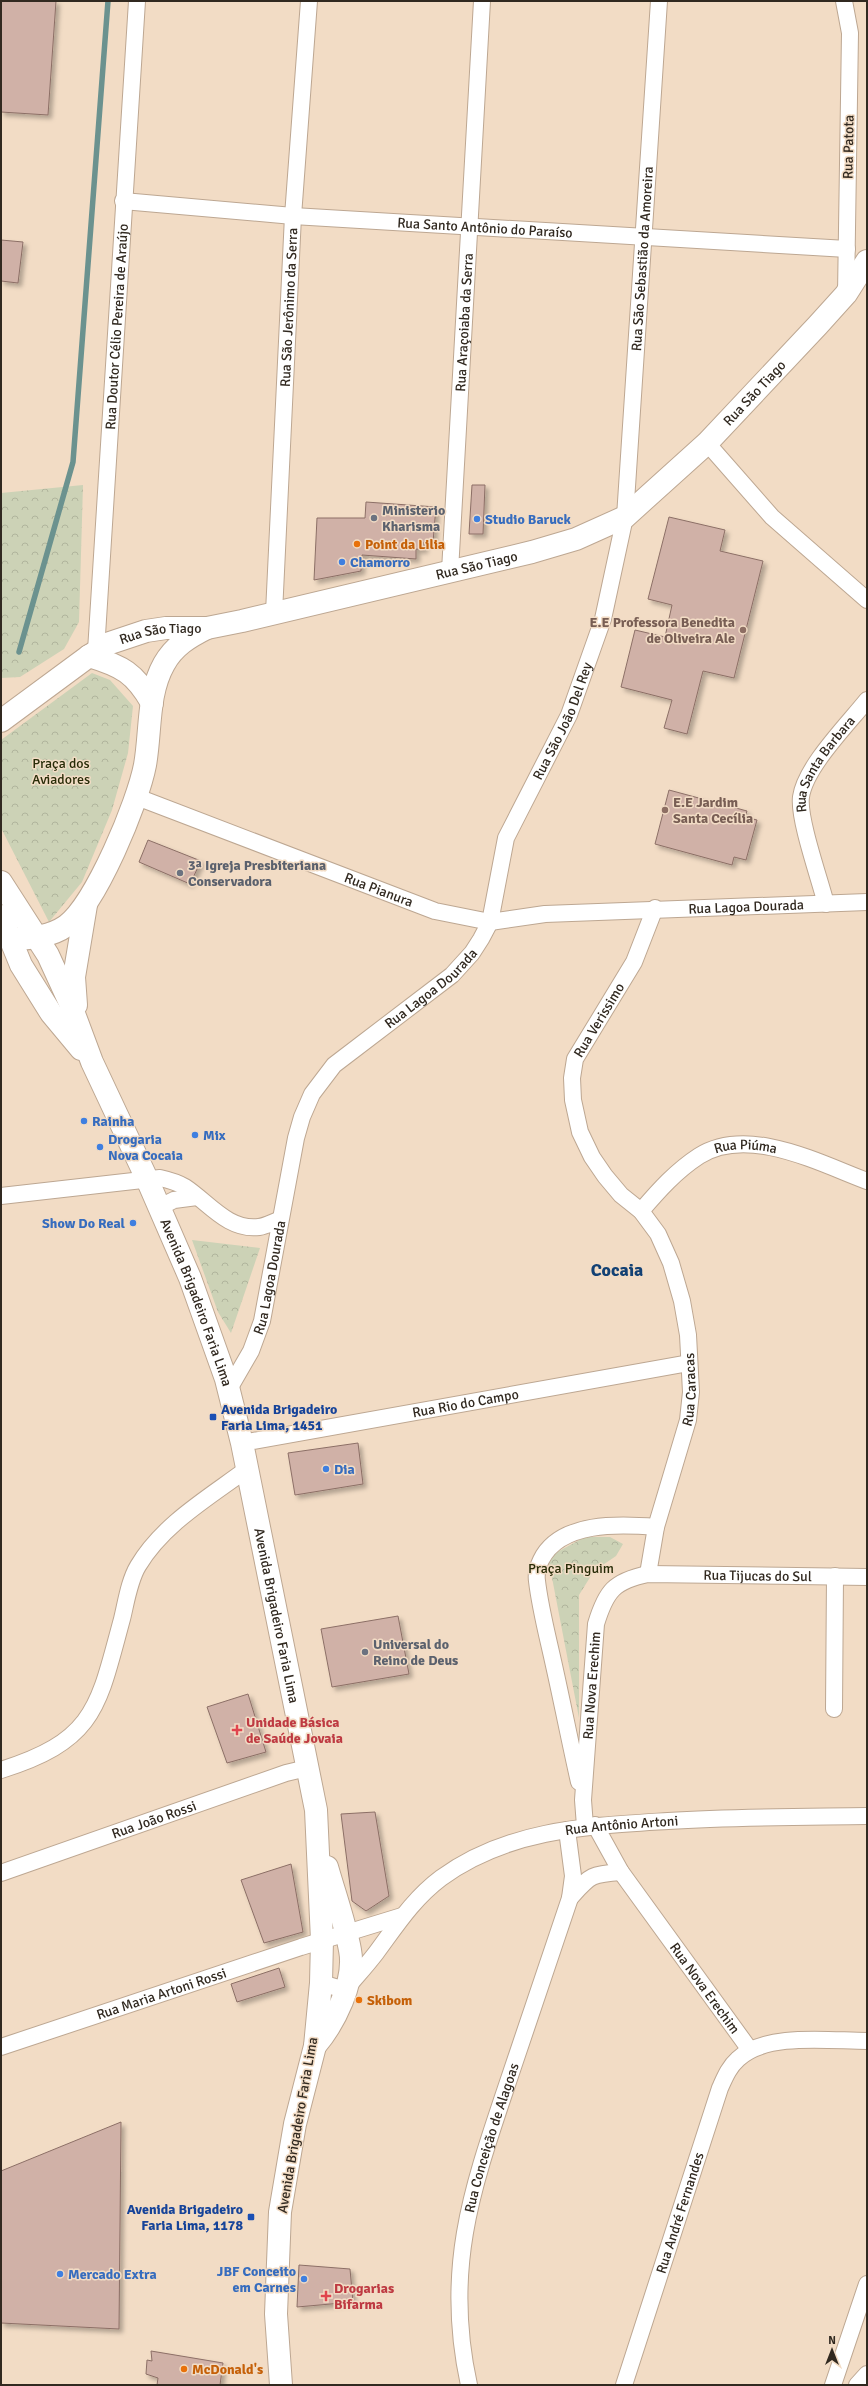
<svg xmlns="http://www.w3.org/2000/svg" width="868" height="2386" viewBox="0 0 868 2386" font-family="Signika,sans-serif">
<style>
.park{fill:url(#park-crowns)}
.lines{fill:none;stroke-linecap:round;stroke-linejoin:round}
.stream{stroke:#6b928f;stroke-width:5.5}
.building{fill:#d0b1a7;stroke:#8c6f66;filter:url(#shadow)}
.street-casing{stroke:#bda792;stroke-width:18}
.secondary-casing{stroke:#bda792;stroke-width:24}
.street{stroke:#fff;stroke-width:16}
.secondary{stroke:#fff;stroke-width:22}
.worship-dot{fill:#6b7280;stroke:#f2dcc5;stroke-width:1.5}
.shop-dot{fill:#3f7fe0;stroke:#f2dcc5;stroke-width:1.5}
.food-dot{fill:#e8710a;stroke:#f2dcc5;stroke-width:1.5}
.education-dot{fill:#8d6e63;stroke:#f2dcc5;stroke-width:1.5}
.transit-dot{fill:#1a4fb4;stroke:#f2dcc5;stroke-width:1.5}
.health-dot{fill:#e0444e;stroke:#f2dcc5;stroke-width:1.5}
.labels{text-anchor:middle;stroke-width:3;stroke-linejoin:round;paint-order:stroke}
.street-label{font-size:14px;fill:#312920;stroke:#f2dcc5}
.worship-label{font-size:14px;font-weight:bold;fill:#5b616d;stroke:#f2dcc5;text-anchor:start}
.shop-label{font-size:14px;font-weight:bold;fill:#366cbe;stroke:#f2dcc5;text-anchor:start}
.food-label{font-size:14px;font-weight:bold;fill:#c56008;stroke:#f2dcc5;text-anchor:start}
.education-label{font-size:14px;font-weight:bold;fill:#785e54;stroke:#f2dcc5;text-anchor:end}
.park-label{font-size:14px;fill:#282c08;stroke:#f2dcc5}
.transit-label{font-size:14px;font-weight:bold;fill:#164399;stroke:#f2dcc5;text-anchor:start}
.health-label{font-size:14px;font-weight:bold;fill:#be3a42;stroke:#f2dcc5;text-anchor:start}
.district-label{font-size:18px;font-weight:bold;fill:#134174;stroke:#f2dcc5}
</style>
<defs>
<pattern id="park-crowns" width="20" height="18" patternUnits="userSpaceOnUse"><rect width="20" height="18" fill="#ccd2b6"/><path d="M2 6a3 3 0 1 1 6 0M12 15a3 3 0 1 1 6 0" fill="none" stroke="#b0b49c"/></pattern>
<filter id="shadow"><feDropShadow dx="3.5" dy="3.5" stdDeviation="2" flood-color="#0004"/></filter>
</defs>
<rect width="100%" height="100%" fill="#f2dcc5"/>
<g class="park">
<polygon points="83,485 79,622 64,649 20,677 1,678 1,493"/>
<polygon points="92,673 110,680 133,706 128,753 112,810 82,882 49,922 1,828 1,740"/>
<polygon points="192,1240 260,1248 231,1333 218,1312"/>
<polygon points="585,1537 610,1537 623,1544 616,1556 594,1571 579,1595 579,1718 548,1557"/>
</g>
<g class="lines">
<polyline class="stream" points="19,652 73,462 108,1"/>
</g>
<g class="building">
<polygon points="1,1 56,1 48,115 1,112"/>
<polygon points="1,240 23,242 18,283 1,281"/>
<polygon points="472,485 485,485 483,534 469,534"/>
<polygon points="366,502 436,507 433,542 424,542 424,550 416,549 416,559 362,555 361,571 314,580 317,518 365,518"/>
<polygon points="669,517 725,530 720,551 763,561 734,678 703,671 687,734 664,728 672,700 621,687 635,630 665,637 672,605 648,599"/>
<polygon points="669,790 747,811 745,817 757,820 746,860 734,857 732,865 655,844"/>
<polygon points="148,840 201,861 190,884 139,862"/>
<polygon points="358,1443 363,1484 295,1495 288,1453"/>
<polygon points="398,1616 409,1674 332,1687 321,1629"/>
<polygon points="248,1694 266,1752 227,1763 207,1707"/>
<polygon points="375,1812 389,1896 366,1911 352,1901 341,1814"/>
<polygon points="291,1864 303,1932 264,1943 241,1880"/>
<polygon points="279,1968 285,1987 237,2002 231,1984"/>
<polygon points="121,2122 119,2329 1,2323 1,2171"/>
<polygon points="299,2265 350,2269 353,2302 297,2307"/>
<polygon points="151,2351 223,2363 220,2385 157,2385 158,2378 146,2374 147,2360 152,2361"/>
</g>
<g class="lines">
<defs>
<g id="street">
<polyline points="844,1 850,33 846,294"/>
<path id="s1" d="M123,201l170,15 554,33"/>
<polyline points="707,443 772,517 867,600"/>
<path id="s2" d="M450,571l32,-570"/>
<path id="s3" d="M274,613l19,-397 16,-215"/>
<path id="s4" d="M96,651l41,-650"/>
<path id="s5" d="M137,797l298,114 55,11 55,-8 322,-12"/>
<path id="s6" d="M826,904c-6,-24 -28,-86 -25,-107 4,-30 47,-73 66,-97"/>
<path d="M1,1196l159,-18c9,2 17,4 25,9 23,15 43,44 74,40 7,-1 14,-5 20,-7"/>
<polyline points="160,1207 174,1200 197,1197"/>
<path id="s7" d="M641,1211c18,-21 35,-40 58,-55 49,-31 120,7 168,25"/>
<path id="s8" d="M229,1389l22,-38 11,-30 34,-183 6,-21 10,-23 22,-29 118,-90 20,-22 9,-14 9,-17 16,-84 63,-123 34,-96 22,-102 34,-516"/>
<path id="s9" d="M242,1443l447,-80"/>
<path id="s10" d="M648,1574l8,-47 32,-107 3,-28 -3,-57 -6,-34 -11,-38 -13,-29 -17,-23 -20,-16 -16,-19 -13,-19 -12,-25 -7,-32 -1,-22 3,-19 59,-97 21,-54"/>
<polyline points="834,1709 835,1576"/>
<path d="M1,1770c95,-30 97,-63 121,-151 4,-16 7,-38 16,-53 25,-42 70,-68 109,-97"/>
<path d="M579,1782c-9,-40 -17,-81 -26,-121 -6,-27 -13,-54 -16,-80 -1,-7 1,-15 4,-21 19,-39 79,-36 115,-33"/>
<path id="s11" d="M595,1825l26,47 129,178"/>
<path id="s12" d="M585,1826l-2,-26 13,-176c10,-33 18,-43 52,-50l219,3"/>
<path id="s13" d="M1,1873l285,-100 21,-5"/>
<path d="M570,1898c20,-22 20,-24 51,-26"/>
<path id="s14" d="M321,1983l24,7c10,-12 21,-24 31,-37 20,-27 37,-54 65,-75 67,-49 147,-52 227,-57 66,-4 133,-4 199,-5"/>
<path id="s15" d="M1,2047l300,-100 101,-31"/>
<path id="s16" d="M469,2385c-26,-118 4,-199 41,-309 20,-59 40,-118 60,-178l3,-22 -6,-46"/>
<path id="s17" d="M624,2385l96,-297c5,-11 9,-21 18,-29 28,-27 92,-18 129,-18"/>
<polyline points="833,2385 867,2284"/>
<polyline points="857,2385 867,2374"/>
</g>
<g id="secondary">
<path d="M89,656c33,10 46,17 63,47"/>
<path id="s18" d="M1,721l88,-65 21,-13 36,-12 20,-3h41l35,-7 290,-69 44,-13 49,-22 82,-74 111,-118 28,-31 21,-33"/>
<path id="s19" d="M1,882l47,73 22,48 22,59 55,117 43,99 36,101 16,64 74,367 6,130 -1,43 -6,63 -20,78 -15,88 -4,102 5,71"/>
<polyline points="1,916 21,965 51,1013 81,1049"/>
<path d="M11,939c18,0 39,-2 55,-13 30,-22 72,-124 79,-161 6,-33 2,-71 19,-101 10,-18 25,-27 43,-36"/>
<polyline points="76,1005 74,977 86,905"/>
<path d="M315,2046c19,-22 41,-65 35,-96 -5,-27 -15,-55 -23,-83"/>
</g>
</defs>
<use href="#street" class="street-casing"/>
<use href="#secondary" class="secondary-casing"/>
<use href="#street" class="street"/>
<use href="#secondary" class="secondary"/>
</g>
<g class="worship-dot">
<circle cx="374" cy="518" r="4"/>
<circle cx="180" cy="873" r="4"/>
<circle cx="365" cy="1652" r="4"/>
</g>
<g class="shop-dot">
<circle cx="477" cy="519" r="4"/>
<circle cx="342" cy="562" r="4"/>
<circle cx="84" cy="1121" r="4"/>
<circle cx="195" cy="1135" r="4"/>
<circle cx="100" cy="1147" r="4"/>
<circle cx="133" cy="1223" r="4"/>
<circle cx="326" cy="1469" r="4"/>
<circle cx="60" cy="2274" r="4"/>
<circle cx="304" cy="2279" r="4"/>
</g>
<g class="food-dot">
<circle cx="357" cy="544" r="4"/>
<circle cx="359" cy="2000" r="4"/>
<circle cx="184" cy="2369" r="4"/>
</g>
<g class="education-dot">
<circle cx="743" cy="630" r="4"/>
<circle cx="665" cy="810" r="4"/>
</g>
<g class="transit-dot">
<rect x="209" y="1413" width="8" height="8" rx="2"/>
<rect x="247" y="2213" width="8" height="8" rx="2"/>
</g>
<g class="health-dot">
<path d="M235 1724h4v4h4v4h-4v4h-4v-4h-4v-4h4z"/>
<path d="M324 2290h4v4h4v4h-4v4h-4v-4h-4v-4h4z"/>
</g>
<g class="labels">
<g class="street-label">
<text transform="translate(848 147) rotate(-89)" y="5">Rua Patota</text>
<text dy="5" stroke="none"><textPath href="#s1" startOffset="363">Rua Santo Antônio do Paraíso</textPath></text>
<text dy="5" stroke="none"><textPath href="#s8" startOffset="1248">Rua São Sebastião da Amoreira</textPath></text>
<text dy="5" stroke="none"><textPath href="#s3" startOffset="306">Rua São Jerônimo da Serra</textPath></text>
<text dy="5" stroke="none"><textPath href="#s2" startOffset="249">Rua Araçoiaba da Serra</textPath></text>
<text dy="5" stroke="none"><textPath href="#s4" startOffset="325">Rua Doutor Célio Pereira de Araújo</textPath></text>
<text dy="5" stroke="none"><textPath href="#s18" startOffset="846">Rua São Tiago</textPath></text>
<text dy="5" stroke="none"><textPath href="#s18" startOffset="510">Rua São Tiago</textPath></text>
<text dy="5" stroke="none"><textPath href="#s18" startOffset="186">Rua São Tiago</textPath></text>
<text dy="5" stroke="none"><textPath href="#s8" startOffset="775">Rua São João Del Rey</textPath></text>
<text dy="5" stroke="none"><textPath href="#s6" startOffset="150">Rua Santa Barbara</textPath></text>
<text dy="5" stroke="none"><textPath href="#s5" startOffset="259">Rua Pianura</textPath></text>
<text dy="5" stroke="none"><textPath href="#s5" startOffset="632">Rua Lagoa Dourada</textPath></text>
<text dy="5" stroke="none"><textPath href="#s8" startOffset="469">Rua Lagoa Dourada</textPath></text>
<text dy="5" stroke="none"><textPath href="#s10" startOffset="600">Rua Verissimo</textPath></text>
<text dy="5" stroke="none"><textPath href="#s7" startOffset="129">Rua Piúma</textPath></text>
<text dy="5" stroke="none"><textPath href="#s8" startOffset="120">Rua Lagoa Dourada</textPath></text>
<text dy="5" stroke="none"><textPath href="#s19" startOffset="465">Avenida Brigadeiro Faria Lima</textPath></text>
<text dy="5" stroke="none"><textPath href="#s10" startOffset="190">Rua Caracas</textPath></text>
<text dy="5" stroke="none"><textPath href="#s9" startOffset="227">Rua Rio do Campo</textPath></text>
<text dy="5" stroke="none"><textPath href="#s12" startOffset="390">Rua Tijucas do Sul</textPath></text>
<text dy="5" stroke="none"><textPath href="#s19" startOffset="789">Avenida Brigadeiro Faria Lima</textPath></text>
<text dy="5" stroke="none"><textPath href="#s12" startOffset="141">Rua Nova Erechim</textPath></text>
<text dy="5" stroke="none"><textPath href="#s13" startOffset="162">Rua João Rossi</textPath></text>
<text dy="5" stroke="none"><textPath href="#s14" startOffset="364">Rua Antônio Artoni</textPath></text>
<text dy="5" stroke="none"><textPath href="#s11" startOffset="197">Rua Nova Erechim</textPath></text>
<text dy="5" stroke="none"><textPath href="#s15" startOffset="169">Rua Maria Artoni Rossi</textPath></text>
<text transform="translate(297 2125) rotate(-80)" y="5">Avenida Brigadeiro Faria Lima</text>
<text dy="5" stroke="none"><textPath href="#s16" startOffset="252">Rua Conceição de Alagoas</textPath></text>
<text dy="5" stroke="none"><textPath href="#s17" startOffset="181">Rua André Fernandes</textPath></text>
</g>
<g class="worship-label">
<text x="382" y="515">Ministerio<tspan x="382" dy="16">Kharisma</tspan></text>
<text x="188" y="870">3ª Igreja Presbiteriana<tspan x="188" dy="16">Conservadora</tspan></text>
<text x="373" y="1649">Universal do<tspan x="373" dy="16">Reino de Deus</tspan></text>
</g>
<g class="shop-label">
<text x="485" y="524">Studio Baruck</text>
<text x="350" y="567">Chamorro</text>
<text x="92" y="1126">Rainha</text>
<text x="203" y="1140">Mix</text>
<text x="108" y="1144">Drogaria<tspan x="108" dy="16">Nova Cocaia</tspan></text>
<text x="125" y="1228" text-anchor="end">Show Do Real</text>
<text x="334" y="1474">Dia</text>
<text x="296" y="2276" text-anchor="end">JBF Conceito<tspan x="296" dy="16">em Carnes</tspan></text>
<text x="68" y="2279">Mercado Extra</text>
</g>
<g class="food-label">
<text x="365" y="549">Point da Lilia</text>
<text x="367" y="2005">Skibom</text>
<text x="192" y="2374">McDonald's</text>
</g>
<g class="education-label">
<text x="735" y="627">E.E Professora Benedita<tspan x="735" dy="16">de Oliveira Ale</tspan></text>
<text x="673" y="807" text-anchor="start">E.E Jardim<tspan x="673" dy="16">Santa Cecília</tspan></text>
</g>
<g class="park-label">
<text x="61" y="768">Praça dos<tspan x="61" dy="16">Aviadores</tspan></text>
<text x="571" y="1573">Praça Pinguim</text>
</g>
<g class="transit-label">
<text x="221" y="1414">Avenida Brigadeiro<tspan x="221" dy="16">Faria Lima, 1451</tspan></text>
<text x="243" y="2214" text-anchor="end">Avenida Brigadeiro<tspan x="243" dy="16">Faria Lima, 1178</tspan></text>
</g>
<g class="health-label">
<text x="246" y="1727">Unidade Básica<tspan x="246" dy="16">de Saúde Jovaia</tspan></text>
<text x="334" y="2293">Drogarias<tspan x="334" dy="16">Bifarma</tspan></text>
</g>
<g class="district-label">
<text x="617" y="1276">Cocaia</text>
</g>
</g>
<rect width="868" height="2386" fill="none" stroke="#312920" stroke-width="4"/>
<g transform="translate(832 2350)" stroke="#f2dcc5" stroke-width="3" paint-order="stroke">
<path d="M0-3L7 15L0 10L-7 15Z" fill="#312920"/>
<text y="-6" font-size="11" font-weight="bold" text-anchor="middle" fill="#312920">N</text>
</g>
</svg>
